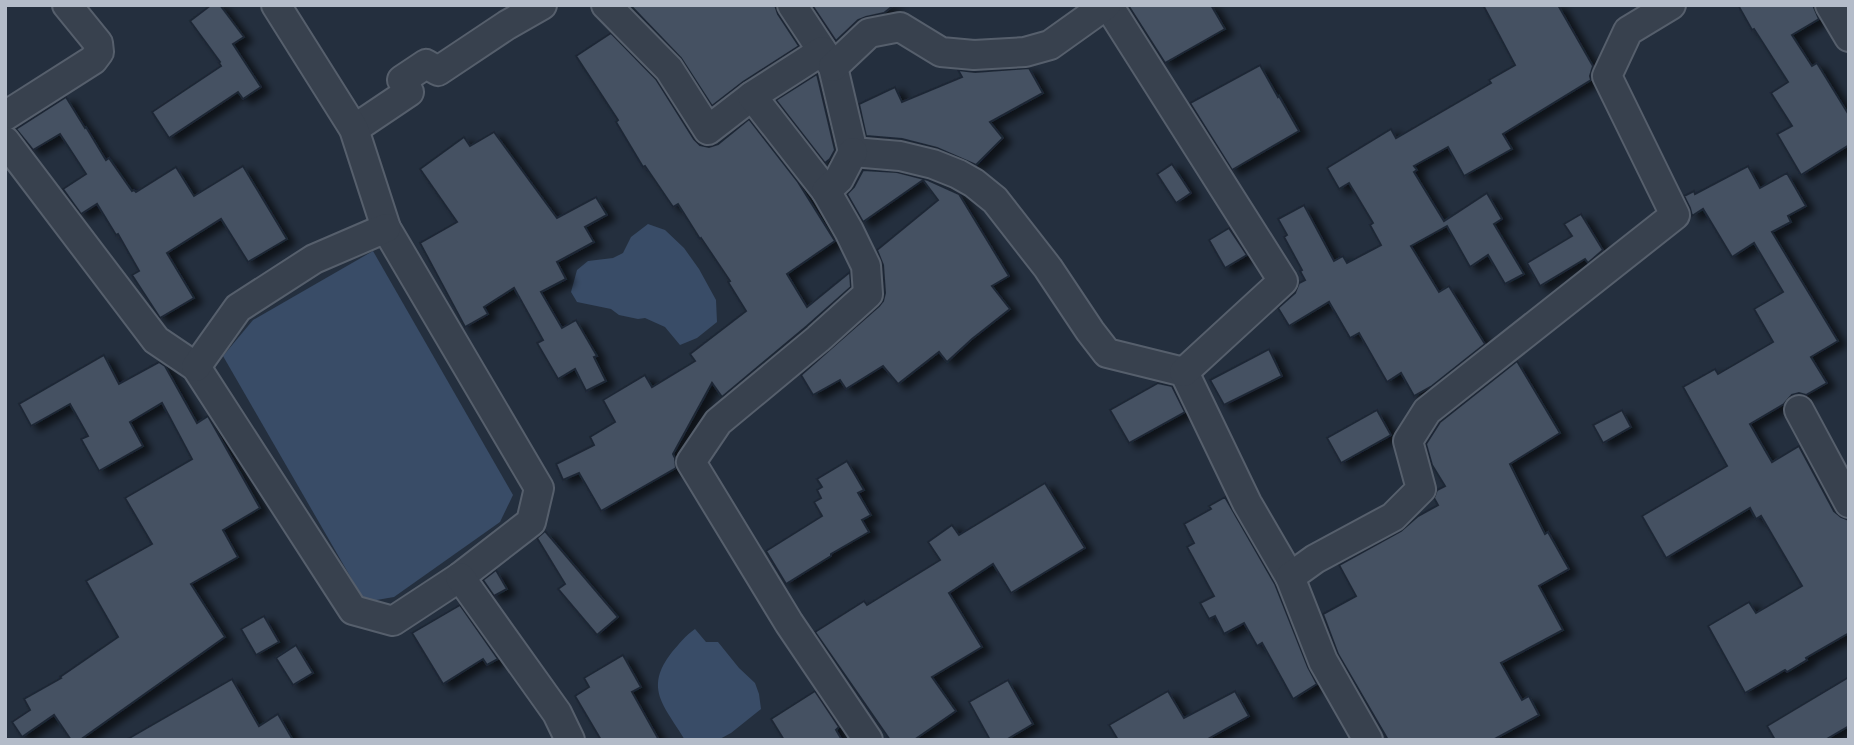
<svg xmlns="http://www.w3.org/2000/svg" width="1854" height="745" viewBox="0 0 1854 745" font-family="'Golos Text',sans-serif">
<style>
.water{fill:#394c67}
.building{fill:#455162;stroke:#1f2835;stroke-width:2;filter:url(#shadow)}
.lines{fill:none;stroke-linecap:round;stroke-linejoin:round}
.street-casing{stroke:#565f6c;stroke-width:32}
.street{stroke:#38414e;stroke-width:28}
</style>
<defs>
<filter id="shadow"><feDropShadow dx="8" dy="4.5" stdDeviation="3.5" flood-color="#0009"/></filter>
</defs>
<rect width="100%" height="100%" fill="#242f3e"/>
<g class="water">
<polygon points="648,224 665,230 684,248 699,269 716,300 717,322 697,338 680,345 665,327 645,318 638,319 619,315 611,309 577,302 571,292 577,270 588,261 613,258 623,253 631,237"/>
<polygon points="373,251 513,495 500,522 394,597 365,602 223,356 253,320"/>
<path d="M695,629l11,13h12l21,26 16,15 4,11 2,15 -30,24 -13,7h-33c-20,-34 -42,-51 -13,-88 7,-8 14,-17 23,-23z"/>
</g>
<g class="building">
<polygon points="211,5 220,5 244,37 233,44 261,87 243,99 238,92 169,138 152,112 221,66 219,63 220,62 190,21"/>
<polygon points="630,5 775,5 778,14 799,46 743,82 712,106 681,58"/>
<polygon points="812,5 894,5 884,13 866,17 858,20 836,41"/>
<polygon points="1128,5 1211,5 1225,29 1165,63"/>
<polygon points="1483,5 1558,5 1593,66 1590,76 1591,80 1503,134 1512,149 1464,176 1448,147 1414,166 1417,170 1414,172 1444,221 1487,193 1502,219 1494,224 1524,274 1505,284 1488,255 1470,267 1447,226 1411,246 1439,292 1449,286 1485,344 1432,386 1414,396 1401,373 1387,382 1359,333 1350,338 1329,302 1289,326 1278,308 1295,293 1299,283 1305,280 1300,271 1302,270 1284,237 1287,235 1278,219 1304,205 1334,261 1343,256 1347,263 1381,245 1370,225 1373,223 1349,183 1339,189 1327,168 1391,129 1396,138 1491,83 1489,80 1515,65"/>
<polygon points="1738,5 1813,5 1819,19 1792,35 1812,66 1817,63 1849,115 1849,145 1801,175 1777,134 1792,126 1771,93 1788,82 1754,29 1752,30"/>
<polygon points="611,33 656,79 694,139 700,145 709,147 718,144 749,119 798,182 835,241 787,274 807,307 850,272 851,287 807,326 722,397 712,383 673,454 675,458 676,468 601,511 579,473 563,480 556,464 594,445 590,437 615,422 603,400 645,375 652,387 695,361 690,354 746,311 728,282 730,281 701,238 700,239 678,204 673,207 645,166 643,167 616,122 618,120 576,56"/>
<polygon points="1260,65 1278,97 1279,96 1299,131 1232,170 1190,103"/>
<polygon points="1029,68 1043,93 990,122 1003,138 976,165 937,148 902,139 866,136 859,104 895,87 902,102 962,77 958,70 975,72"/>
<polygon points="817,74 835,150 830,159 825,163 776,100"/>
<polygon points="66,97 85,128 86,127 106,160 109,158 132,191 134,190 136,192 176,167 194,196 243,166 287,239 248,262 221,219 167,253 194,298 160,318 132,275 139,271 118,234 116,235 97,204 81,214 63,189 86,174 60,134 33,150 16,129"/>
<polygon points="494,132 557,218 596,197 607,215 585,227 594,242 557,262 566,279 541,292 562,328 576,320 597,356 594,357 606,381 586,391 575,369 558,379 537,343 543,340 514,288 484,307 488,314 465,327 420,243 457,222 420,169 464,137 470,146"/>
<polygon points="1172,164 1191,193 1176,203 1157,174"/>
<polygon points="1748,166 1760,188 1787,173 1806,206 1788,216 1791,222 1772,232 1838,341 1811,357 1827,383 1806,395 1799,393 1792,395 1784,404 1750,424 1772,462 1799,446 1834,511 1841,517 1849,520 1849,633 1806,658 1807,660 1787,672 1785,670 1745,693 1708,626 1749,602 1756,613 1802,586 1761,516 1756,519 1750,508 1666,558 1642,516 1727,466 1683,387 1715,369 1718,374 1773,342 1754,309 1783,292 1754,243 1732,257 1703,209 1692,216 1690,208 1684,196 1694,191 1695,194"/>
<polygon points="863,170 897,172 928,180 959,194 1009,276 992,286 1010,309 972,339 947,362 939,352 898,384 883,366 846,389 840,380 813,395 801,375 879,306 883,301 885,293 883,265 877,250 938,200 923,180 863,222 847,194 854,187"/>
<polygon points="1581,214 1603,250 1588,263 1585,259 1540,286 1527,263 1572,236 1564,224"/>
<polygon points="1229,228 1247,255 1225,268 1209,240"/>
<polygon points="1269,349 1282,376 1224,405 1210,380"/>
<polygon points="104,355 119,384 159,362 165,366 197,423 208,416 260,508 223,530 238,557 191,584 225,637 80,740 71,740 54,715 22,737 12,722 30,710 24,699 61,678 60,677 118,637 86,581 152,544 125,498 192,459 162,403 130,422 143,446 99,471 81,439 88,436 70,404 31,426 19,404"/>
<polygon points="1517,361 1560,433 1510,464 1545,534 1548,532 1569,569 1539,586 1563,630 1501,663 1522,700 1529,696 1539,715 1493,740 1388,740 1338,654 1323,614 1356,596 1339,565 1401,531 1418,516 1438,505 1434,498 1437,490 1445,486 1432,465 1426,444 1440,422"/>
<polygon points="1158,383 1172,386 1185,412 1129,443 1110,410"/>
<polygon points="1377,410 1391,435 1341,463 1327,438"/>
<polygon points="1622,410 1631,427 1603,443 1593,425"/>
<polygon points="847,461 864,490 858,493 871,515 862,520 869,532 831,554 831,556 786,584 766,551 822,516 814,502 821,498 817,490 822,487 817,479"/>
<polygon points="1045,483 1085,548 1011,593 993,564 949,593 982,647 932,677 956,711 914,740 890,740 815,632 864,601 867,605 940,560 928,542 952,525 959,535"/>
<polygon points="1225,497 1275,584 1308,667 1317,684 1293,699 1262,643 1257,646 1244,623 1224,634 1215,616 1209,619 1200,603 1214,596 1187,547 1194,543 1184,524 1211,509 1209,506"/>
<polygon points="545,531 618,617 597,635 558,589 565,584 537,538"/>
<polygon points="496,570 507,589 494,596 483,580"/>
<polygon points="460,605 498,659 487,665 483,659 443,684 412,633"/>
<polygon points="264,616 279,642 256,655 241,629"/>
<polygon points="296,645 313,673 293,685 276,658"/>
<polygon points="623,655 641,687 632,692 659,740 601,740 575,696 589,687 584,678"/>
<polygon points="1849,677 1849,726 1825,740 1775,740 1767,726"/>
<polygon points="232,679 259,726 278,714 293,740 126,740"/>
<polygon points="1008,680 1033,724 1006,740 990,740 969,702"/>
<polygon points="815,691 839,727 836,730 842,740 784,740 771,719"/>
<polygon points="1168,691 1184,718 1235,691 1249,716 1206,740 1118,740 1109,725"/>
</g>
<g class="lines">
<defs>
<g id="street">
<polyline points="606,5 669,69 708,130 752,96"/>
<polyline points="792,5 833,67 853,152 900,156 933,164 958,174 974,183 995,200 1048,268 1090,331 1107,353 1184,372 1247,503 1290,577"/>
<polyline points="1108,5 1283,281 1184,372"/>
<polyline points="1830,5 1849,37"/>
<polyline points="822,51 752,96 826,191"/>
<polyline points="833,67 869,33 900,27 941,52 974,55 1025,52 1050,45 1106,5"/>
<polyline points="5,116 93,60 99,52 98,43 67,5"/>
<polyline points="354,129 409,92 402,80 426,64 438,71 507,25 542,5"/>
<polyline points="5,141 156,340 196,367 353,610 393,621 460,577 531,522 539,488 386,228 354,129 276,5"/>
<polyline points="853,152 839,179 826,191 849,231 866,266 868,294 818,339 718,422 691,462 789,623 868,740"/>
<polyline points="196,367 238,308 314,259 386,228"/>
<polyline points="1799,410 1849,503"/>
<polyline points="460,577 557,713 570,740"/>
<polyline points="1368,740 1323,661 1290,577 1315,559 1393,517 1421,489 1408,441 1427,411 1675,215 1607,76 1628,31 1671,5"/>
</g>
</defs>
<use href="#street" class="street-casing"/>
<use href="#street" class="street"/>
</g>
<rect width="1854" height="745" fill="none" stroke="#b4bcc9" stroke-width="14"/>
</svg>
